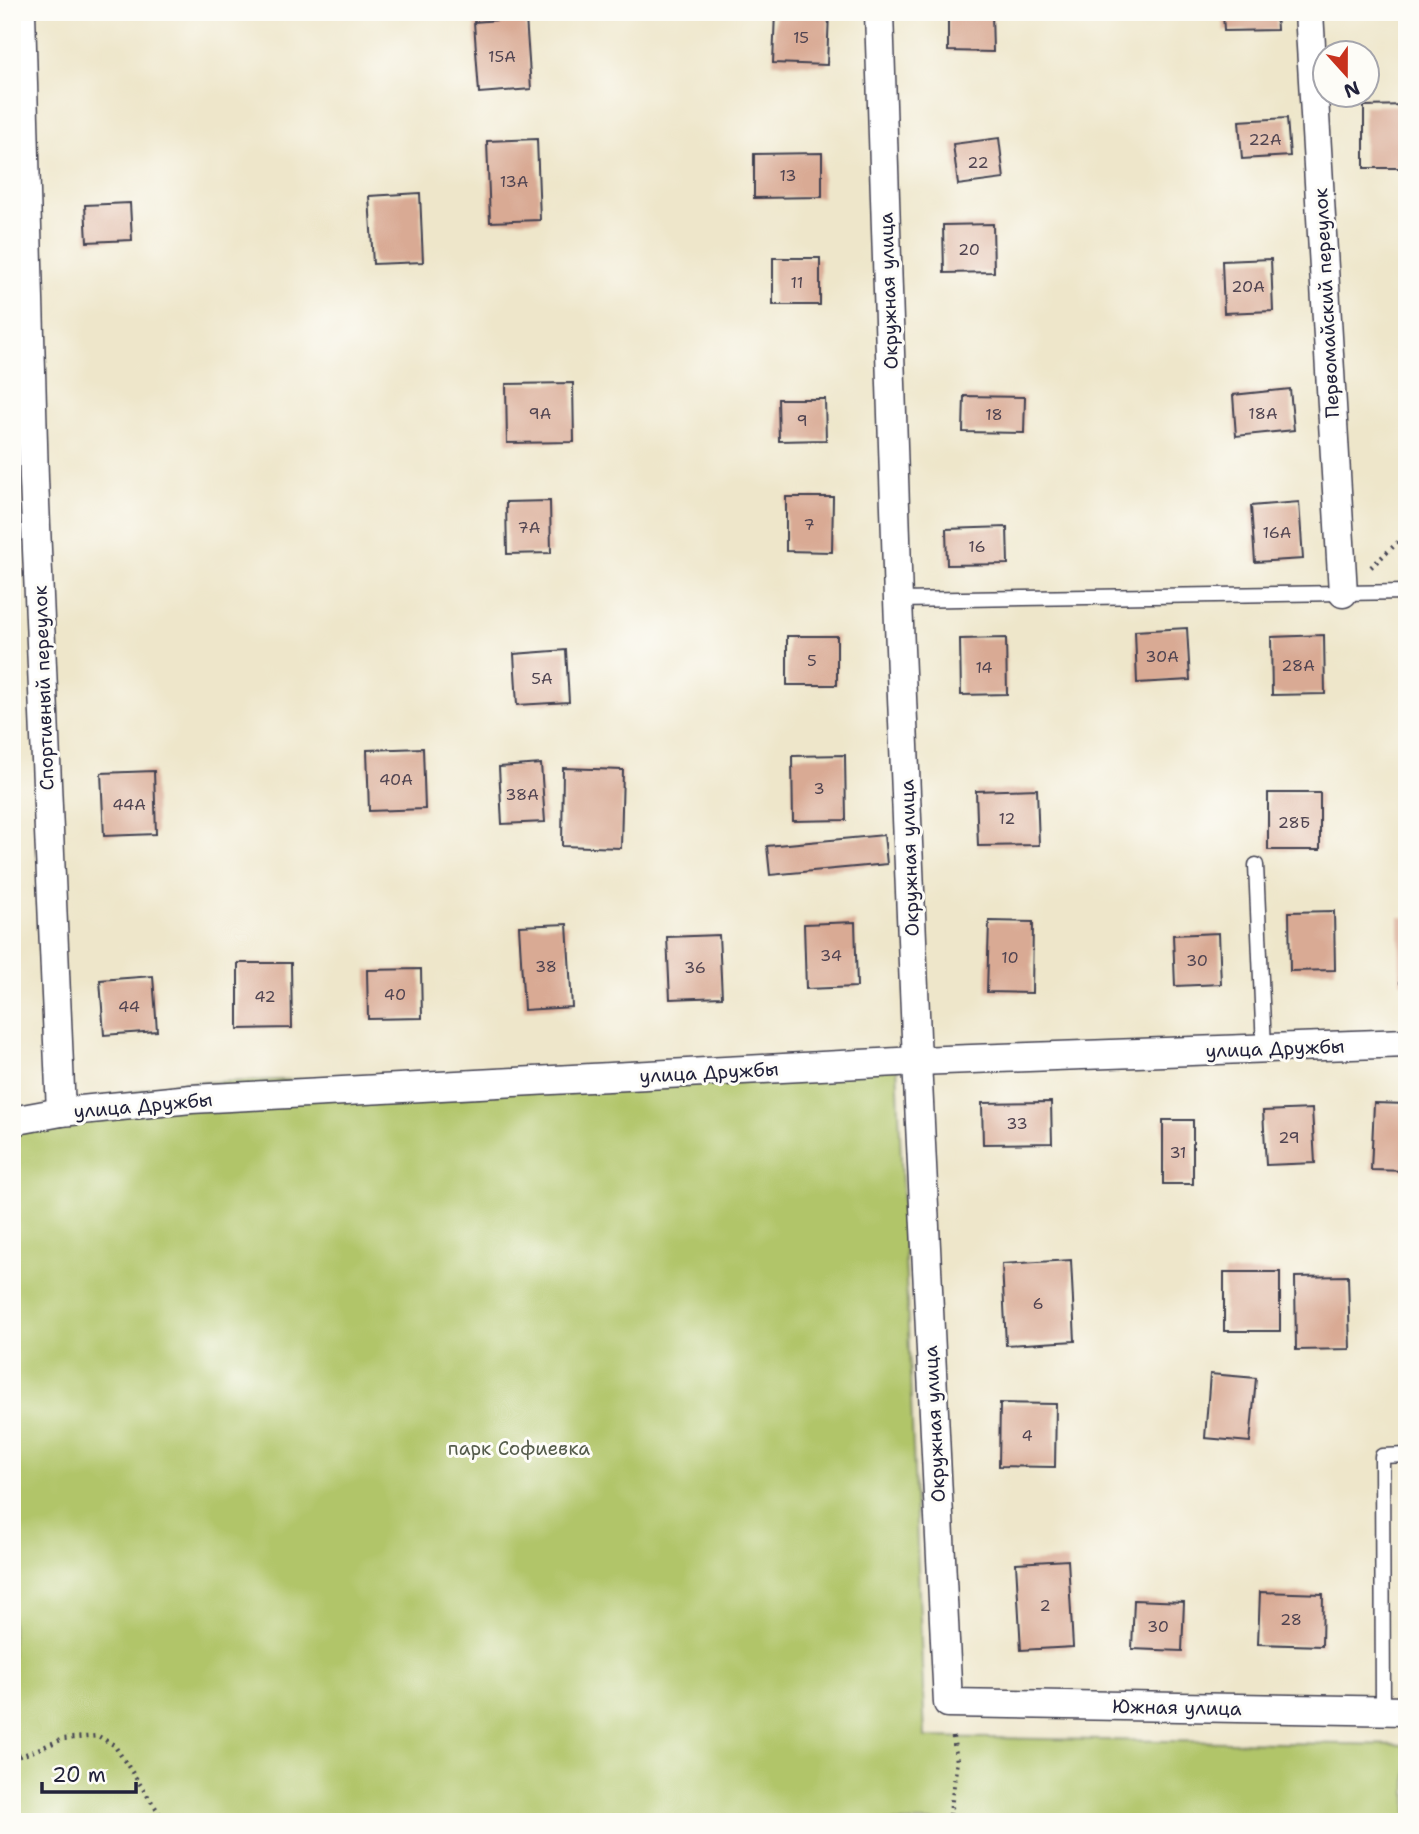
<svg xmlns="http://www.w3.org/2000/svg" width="1419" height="1834" viewBox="0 0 1419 1834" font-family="'Shantell Sans',sans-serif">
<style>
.green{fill:#b1c569;stroke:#6a7452;stroke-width:2}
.building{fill:#d9aa94}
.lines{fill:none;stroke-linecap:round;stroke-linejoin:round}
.lane-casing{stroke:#413f50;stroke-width:17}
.street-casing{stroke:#413f50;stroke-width:31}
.path{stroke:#413f50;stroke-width:4.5;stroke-dasharray:2 5;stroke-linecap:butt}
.lane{stroke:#fff;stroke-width:14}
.street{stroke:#fff;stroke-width:28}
.labels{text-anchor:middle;stroke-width:6;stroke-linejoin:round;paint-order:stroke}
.number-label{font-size:16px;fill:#504451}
.street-label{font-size:19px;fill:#22223b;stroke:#fdfcf7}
.park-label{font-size:19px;fill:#545b4b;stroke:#fdfcf7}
</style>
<rect width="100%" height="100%" fill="#fdfcf7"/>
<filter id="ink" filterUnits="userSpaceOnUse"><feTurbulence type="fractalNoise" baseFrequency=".0143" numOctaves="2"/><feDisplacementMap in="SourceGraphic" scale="14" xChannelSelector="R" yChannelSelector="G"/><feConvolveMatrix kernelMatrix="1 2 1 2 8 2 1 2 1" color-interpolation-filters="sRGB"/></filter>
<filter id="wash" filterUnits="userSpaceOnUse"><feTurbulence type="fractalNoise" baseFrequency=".00686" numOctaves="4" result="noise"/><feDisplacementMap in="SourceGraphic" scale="28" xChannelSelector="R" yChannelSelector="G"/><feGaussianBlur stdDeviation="1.57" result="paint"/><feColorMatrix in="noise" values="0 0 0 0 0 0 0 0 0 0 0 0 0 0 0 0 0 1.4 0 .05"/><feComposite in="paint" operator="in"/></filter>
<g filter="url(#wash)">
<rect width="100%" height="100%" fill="#eee6ca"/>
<polygon class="green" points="897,1063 925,1737 1407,1745 1407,1822 12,1822 12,1119 174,1083"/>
<g id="blocks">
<g class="building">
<polygon points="775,12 829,12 827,65 773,63"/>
<polygon points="948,12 992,12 993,52 948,51"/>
<polygon points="1223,12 1276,12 1277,30 1224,31"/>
<polygon points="526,18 531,89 479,93 474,22"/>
<polygon points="1407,105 1407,168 1364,168 1364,106"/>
<polygon points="1287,118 1290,156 1242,159 1239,121"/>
<polygon points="999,138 1004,179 958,185 953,144"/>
<polygon points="537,139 540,220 490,222 487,141"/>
<polygon points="822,153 822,197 754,198 754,154"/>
<polygon points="420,193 423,262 373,264 369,196"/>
<polygon points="130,203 132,240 87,242 85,205"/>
<polygon points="993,224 994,272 944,273 943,225"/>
<rect x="773" y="258" width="47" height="47"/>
<polygon points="1271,259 1273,311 1224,313 1222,261"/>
<polygon points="573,383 574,442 507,443 506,384"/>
<polygon points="1290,389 1294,430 1236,436 1233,395"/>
<polygon points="964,396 1025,397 1024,433 963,432"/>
<polygon points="778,399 825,399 826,440 779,441"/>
<polygon points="786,497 833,497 832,552 786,551"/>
<polygon points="550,501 551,553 507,554 506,502"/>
<polygon points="1299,502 1303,559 1255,562 1251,506"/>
<polygon points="1007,527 1008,564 947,565 946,529"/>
<polygon points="1187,628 1190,680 1137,683 1135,631"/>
<polygon points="1324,635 1325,694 1272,695 1271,637"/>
<rect x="787" y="636" width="50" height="49"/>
<polygon points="1006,638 1007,694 961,695 960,639"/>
<polygon points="566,650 569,702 517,705 514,654"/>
<polygon points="423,748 425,809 369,811 367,750"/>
<polygon points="845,755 846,820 793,821 792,756"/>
<polygon points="541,764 545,822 502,824 499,767"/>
<polygon points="563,768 623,770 621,848 562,846"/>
<polygon points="154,771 156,834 104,836 101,773"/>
<polygon points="1037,789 1039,845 978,846 976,791"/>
<rect x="1268" y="793" width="52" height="57"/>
<polygon points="884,835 887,864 770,875 767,846"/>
<polygon points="1334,911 1335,970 1290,971 1289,912"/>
<polygon points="1399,917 1407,917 1407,982 1400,983"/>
<polygon points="989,921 1033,922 1032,993 987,992"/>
<polygon points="855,922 857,987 806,989 804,924"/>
<polygon points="567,924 572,1007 524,1010 519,926"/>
<polygon points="1219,933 1221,984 1175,986 1173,935"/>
<polygon points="719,935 722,997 670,999 667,937"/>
<polygon points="238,963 291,963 292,1028 238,1029"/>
<polygon points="421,969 422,1018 368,1019 367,970"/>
<polygon points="153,976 157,1031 104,1035 100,980"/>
<polygon points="1051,1102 1052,1143 983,1144 982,1103"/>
<polygon points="1374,1103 1407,1104 1407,1171 1371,1170"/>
<polygon points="1312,1109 1315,1163 1266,1165 1263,1111"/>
<rect x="1163" y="1120" width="30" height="64"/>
<polygon points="1071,1260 1075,1341 1006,1345 1002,1264"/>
<rect x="1224" y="1272" width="56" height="59"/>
<polygon points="1348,1276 1350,1349 1296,1350 1295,1277"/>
<polygon points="1210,1374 1256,1378 1250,1442 1205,1438"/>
<polygon points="1000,1403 1056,1404 1055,1467 999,1466"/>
<polygon points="1068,1560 1073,1647 1021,1650 1016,1563"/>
<polygon points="1260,1592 1323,1594 1322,1646 1258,1644"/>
<polygon points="1134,1600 1184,1602 1182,1651 1132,1649"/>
</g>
</g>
</g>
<g filter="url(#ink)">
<use href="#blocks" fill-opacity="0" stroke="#413f50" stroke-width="2"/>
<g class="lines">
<defs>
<g id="lane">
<polyline points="898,600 1407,592"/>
<polyline points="1256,865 1264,1048"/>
<polyline points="1383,1711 1382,1456 1407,1455"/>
</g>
<g id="street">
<polyline points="21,12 34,479 61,1112"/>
<polyline points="879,12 898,600 917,1061 948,1703 1407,1711"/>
<polyline points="1309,12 1343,593"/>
<polyline points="12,1121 61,1112 191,1099 917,1061 1407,1043"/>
</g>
</defs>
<use href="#lane" class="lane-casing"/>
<use href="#street" class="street-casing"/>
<g class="path">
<polyline points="1371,567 1407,534"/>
<polyline points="12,1758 26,1754 63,1739 98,1736 114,1745 165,1822"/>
<polyline points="949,1822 957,1760 952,1732"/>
</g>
<use href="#lane" class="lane"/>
<use href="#street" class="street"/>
</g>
</g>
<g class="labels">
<g class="number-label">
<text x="801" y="43">15</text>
<text x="502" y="62">15А</text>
<text x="1265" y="145">22А</text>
<text x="978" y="168">22</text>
<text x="788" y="181">13</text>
<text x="514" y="187">13А</text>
<text x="969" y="255">20</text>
<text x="797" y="288">11</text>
<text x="1248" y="292">20А</text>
<text x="540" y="419">9А</text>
<text x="1263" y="419">18А</text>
<text x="994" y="420">18</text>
<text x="802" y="426">9</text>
<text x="809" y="530">7</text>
<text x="529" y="533">7А</text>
<text x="1277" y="538">16А</text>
<text x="977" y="552">16</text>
<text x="1162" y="662">30А</text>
<text x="812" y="666">5</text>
<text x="1298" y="671">28А</text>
<text x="984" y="673">14</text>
<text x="542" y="684">5А</text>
<text x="396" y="785">40А</text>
<text x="819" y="794">3</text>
<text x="522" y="800">38А</text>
<text x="129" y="810">44А</text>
<text x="1007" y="824">12</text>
<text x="1294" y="828">28Б</text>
<text x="831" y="961">34</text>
<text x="1010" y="963">10</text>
<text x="1197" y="966">30</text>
<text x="546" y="972">38</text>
<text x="695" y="973">36</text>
<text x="395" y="1000">40</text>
<text x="265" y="1002">42</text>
<text x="129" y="1012">44</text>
<text x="1017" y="1129">33</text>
<text x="1289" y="1143">29</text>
<text x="1178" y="1158">31</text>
<text x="1038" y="1309">6</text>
<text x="1027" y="1441">4</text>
<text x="1045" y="1611">2</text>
<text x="1291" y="1625">28</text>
<text x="1158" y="1632">30</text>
</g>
<g class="street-label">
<text transform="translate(888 291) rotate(-92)" y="7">Окружная улица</text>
<text transform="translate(1326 303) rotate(-93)" y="7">Первомайский переулок</text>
<text transform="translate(43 688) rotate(-92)" y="7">Спортивный переулок</text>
<text transform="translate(909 858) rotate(-92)" y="7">Окружная улица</text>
<text transform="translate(1275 1048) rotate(-2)" y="7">улица Дружбы</text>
<text transform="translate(709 1072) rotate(-3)" y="7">улица Дружбы</text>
<text transform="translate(143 1105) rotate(-5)" y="7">улица Дружбы</text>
<text transform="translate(934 1424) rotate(-93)" y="7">Окружная улица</text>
<text transform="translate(1177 1707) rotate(1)" y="7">Южная улица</text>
</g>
<g class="park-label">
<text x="519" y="1455">парк Софиевка</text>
</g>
</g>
<rect width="1419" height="1834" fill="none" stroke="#fdfcf7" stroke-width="42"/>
<g transform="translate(1346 74) rotate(159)"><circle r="33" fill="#fdfcf7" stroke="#a5a5ac" stroke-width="2"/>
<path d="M0-5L12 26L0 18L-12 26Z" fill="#c8321e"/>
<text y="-10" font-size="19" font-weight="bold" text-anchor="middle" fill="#22223b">N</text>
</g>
<path d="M42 1782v10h94v-10" fill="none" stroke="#22223b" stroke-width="3.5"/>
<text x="52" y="1782" font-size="21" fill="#22223b" stroke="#fdfcf7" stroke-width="5" paint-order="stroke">20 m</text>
</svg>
